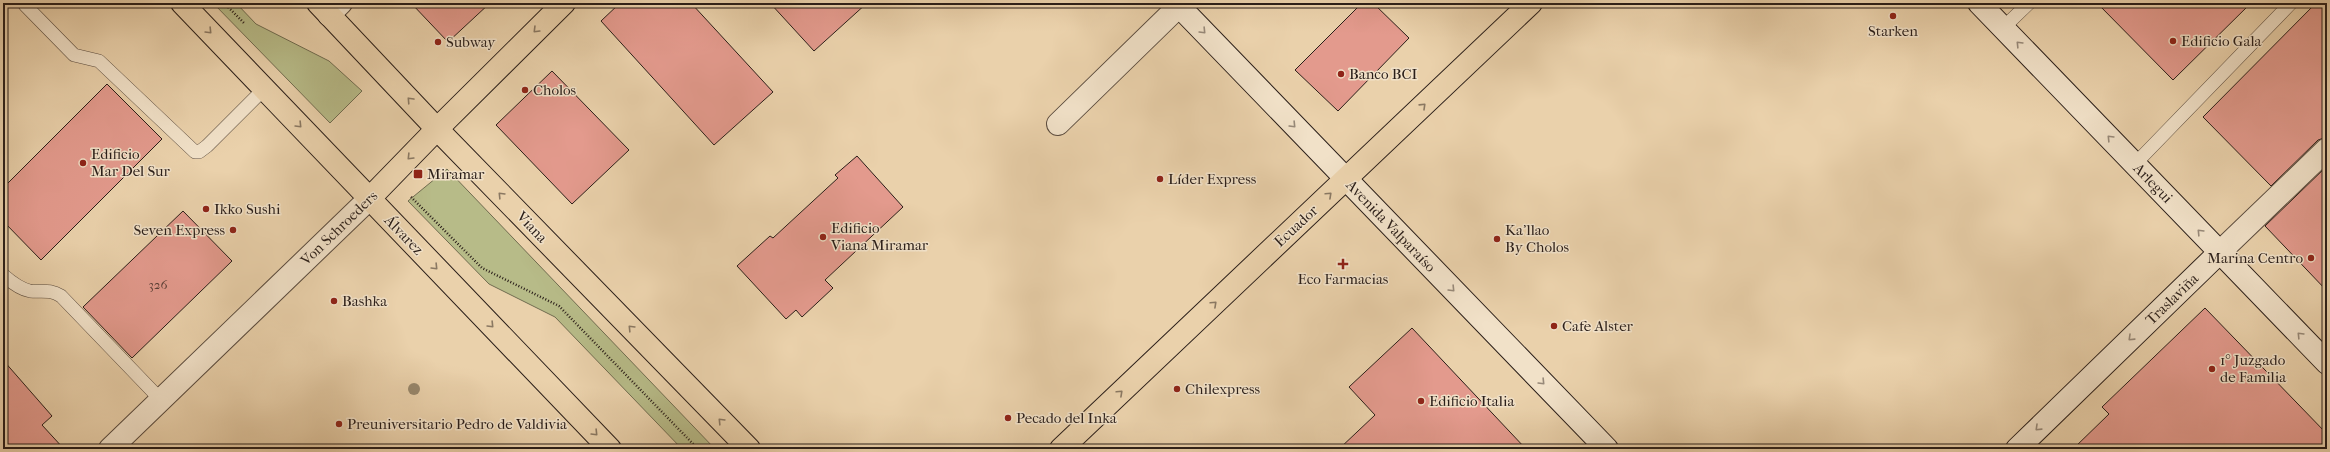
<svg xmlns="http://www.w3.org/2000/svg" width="2330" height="452" viewBox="0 0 2330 452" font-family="'IM FELL French Canon',serif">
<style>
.green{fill:#b7bb88;stroke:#706c50}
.building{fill:#e39a8d;stroke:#2a1e19}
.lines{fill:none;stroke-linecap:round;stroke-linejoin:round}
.lane-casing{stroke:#5a4b3e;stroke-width:14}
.street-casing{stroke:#5a4b3e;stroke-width:24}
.secondary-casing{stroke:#2a1e19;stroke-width:24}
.primary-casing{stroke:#2a1e19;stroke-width:24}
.path{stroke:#2a1e19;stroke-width:2.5;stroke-dasharray:1 2;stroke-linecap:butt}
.lane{stroke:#f1e1c8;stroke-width:13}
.street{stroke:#f1e1c8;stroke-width:22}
.secondary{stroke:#f1e1c8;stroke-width:22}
.primary{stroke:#ead1ab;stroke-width:22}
.tree{fill:#98886d}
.oneway{stroke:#8a7862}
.oneway2{stroke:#978979}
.poi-dot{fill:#8f2418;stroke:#f1e1c8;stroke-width:1.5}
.labels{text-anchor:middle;stroke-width:3;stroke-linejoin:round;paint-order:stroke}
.number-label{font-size:13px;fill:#583d36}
.poi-label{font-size:15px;fill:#2a1e19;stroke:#f1e1c8;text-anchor:start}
.street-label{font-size:15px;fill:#2a1e19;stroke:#f1e1c8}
</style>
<rect width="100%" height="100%" fill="#ead1ab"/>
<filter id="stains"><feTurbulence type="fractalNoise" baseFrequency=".005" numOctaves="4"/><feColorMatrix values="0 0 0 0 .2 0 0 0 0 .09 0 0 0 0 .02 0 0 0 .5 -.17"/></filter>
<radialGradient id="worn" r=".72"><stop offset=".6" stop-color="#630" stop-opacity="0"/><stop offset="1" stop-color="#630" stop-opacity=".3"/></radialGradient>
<g class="green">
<polygon points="213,3 236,3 256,24 329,61 362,91 330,123"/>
<polygon points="447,169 715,449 682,449 555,317 489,284 408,201"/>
</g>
<g class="building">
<polygon points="411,3 490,3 448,42"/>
<polygon points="620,3 691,3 773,92 714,145 601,21"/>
<polygon points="770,3 867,3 814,51"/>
<polygon points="1362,3 1373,3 1409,38 1338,111 1295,70"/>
<polygon points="2097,3 2251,3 2173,80"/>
<polygon points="2316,3 2327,3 2327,137 2318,140 2271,186 2203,117"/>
<polygon points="552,71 629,150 572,204 496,125"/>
<polygon points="107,84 162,139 41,260 3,221 3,188"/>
<polygon points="857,156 903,207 825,280 833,288 802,317 796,310 786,319 737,266 770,236 773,238 838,178 835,175"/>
<polygon points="2327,166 2327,291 2265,226"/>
<polygon points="183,211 232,261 132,358 83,307"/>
<polygon points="2205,308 2327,434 2327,449 2073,449 2109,414 2102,407"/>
<polygon points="1412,328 1526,449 1339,449 1375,415 1349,387"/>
<polygon points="3,360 52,416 42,425 64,449 3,449"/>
</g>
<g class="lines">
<defs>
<g id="lane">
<polyline points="25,5 74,55 99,61 195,152 199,152 207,146 264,89"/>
<polyline points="2003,28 2029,3"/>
<polyline points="2135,164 2291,3"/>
<path d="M3,275c8,7 17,14 27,16 12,1 20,-2 31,5l100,104"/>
</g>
<g id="street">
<polyline points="329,15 341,3"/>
<polyline points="1058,124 1179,6"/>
<polyline points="2220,252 2327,149"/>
<polyline points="110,449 369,199"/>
</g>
<g id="secondary">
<polyline points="1176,3 1607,449"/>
<polyline points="1979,3 2327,363"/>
<polyline points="2017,449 2220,252"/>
</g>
<g id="primary">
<polyline points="182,3 610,449"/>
<polyline points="318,3 437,129 749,449"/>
<polyline points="369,199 437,129 564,3"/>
<polyline points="1061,449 1531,3"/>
</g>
</defs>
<use href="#lane" class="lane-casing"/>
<use href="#street" class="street-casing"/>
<use href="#secondary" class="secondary-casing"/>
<use href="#primary" class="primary-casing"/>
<g class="path">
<polyline points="224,3 245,24"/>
<polyline points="411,197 482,268 559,306 698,449"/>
</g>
<use href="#lane" class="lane"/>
<use href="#street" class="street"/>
<use href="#secondary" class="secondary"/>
<use href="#primary" class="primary"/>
</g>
<circle class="tree" cx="414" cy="389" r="6"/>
<defs><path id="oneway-chevron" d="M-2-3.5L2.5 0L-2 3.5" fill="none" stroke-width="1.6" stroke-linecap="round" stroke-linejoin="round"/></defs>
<g class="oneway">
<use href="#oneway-chevron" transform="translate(536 30) rotate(135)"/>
<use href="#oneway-chevron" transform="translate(209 31) rotate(46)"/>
<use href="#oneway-chevron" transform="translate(410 100) rotate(-133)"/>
<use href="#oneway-chevron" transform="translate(1423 106) rotate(-44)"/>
<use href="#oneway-chevron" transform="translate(299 125) rotate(46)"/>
<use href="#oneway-chevron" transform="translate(410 157) rotate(134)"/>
<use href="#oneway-chevron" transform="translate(501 195) rotate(-134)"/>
<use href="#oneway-chevron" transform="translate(1329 195) rotate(-43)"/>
<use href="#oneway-chevron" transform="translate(435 267) rotate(46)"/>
<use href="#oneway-chevron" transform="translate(1214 304) rotate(-43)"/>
<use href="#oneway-chevron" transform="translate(491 325) rotate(46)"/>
<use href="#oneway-chevron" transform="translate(631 328) rotate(-134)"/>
<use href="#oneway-chevron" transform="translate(1120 393) rotate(-43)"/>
<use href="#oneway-chevron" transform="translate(721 421) rotate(-134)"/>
<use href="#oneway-chevron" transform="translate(595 433) rotate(46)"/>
</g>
<g class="oneway2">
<use href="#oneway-chevron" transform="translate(1203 31) rotate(46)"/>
<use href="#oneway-chevron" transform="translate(2019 44) rotate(-134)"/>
<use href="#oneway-chevron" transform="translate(1293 125) rotate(46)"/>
<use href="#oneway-chevron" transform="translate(2110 138) rotate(-134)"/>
<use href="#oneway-chevron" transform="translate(2200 232) rotate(-134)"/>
<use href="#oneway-chevron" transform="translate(1452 289) rotate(46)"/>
<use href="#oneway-chevron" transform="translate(2300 335) rotate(-134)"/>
<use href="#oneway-chevron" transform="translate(2131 338) rotate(136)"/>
<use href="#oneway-chevron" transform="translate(1542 382) rotate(46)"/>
<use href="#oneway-chevron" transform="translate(2038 428) rotate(136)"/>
</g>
<g class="poi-dot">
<circle cx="1893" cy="16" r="4"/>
<circle cx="2173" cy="41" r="4"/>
<circle cx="438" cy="42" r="4"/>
<circle cx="1341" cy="74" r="4"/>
<circle cx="525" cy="90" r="4"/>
<circle cx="83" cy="163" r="4"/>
<rect x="413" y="169" width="10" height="10" rx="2"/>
<circle cx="1160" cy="179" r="4"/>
<circle cx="206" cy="209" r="4"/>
<circle cx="233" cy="230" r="4"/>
<circle cx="823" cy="237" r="4"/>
<circle cx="1497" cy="239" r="4"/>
<circle cx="2311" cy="258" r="4"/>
<path d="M1341 258h4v4h4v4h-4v4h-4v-4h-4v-4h4z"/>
<circle cx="334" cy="301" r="4"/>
<circle cx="1554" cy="326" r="4"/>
<circle cx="2212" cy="369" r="4"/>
<circle cx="1177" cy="389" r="4"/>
<circle cx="1421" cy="401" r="4"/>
<circle cx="1008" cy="418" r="4"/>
<circle cx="339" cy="424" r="4"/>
</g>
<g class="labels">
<g class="number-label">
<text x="158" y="289">326</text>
</g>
<g class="poi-label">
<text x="1893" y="36" text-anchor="middle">Starken</text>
<text x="2181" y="46">Edificio Gala</text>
<text x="446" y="47">Subway</text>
<text x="1349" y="79">Banco BCI</text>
<text x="533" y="95">Cholos</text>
<text x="91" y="159">Edificio<tspan x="91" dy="17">Mar Del Sur</tspan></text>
<text x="427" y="179">Miramar</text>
<text x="1168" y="184">Líder Express</text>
<text x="214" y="214">Ikko Sushi</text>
<text x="831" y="233">Edificio<tspan x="831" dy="17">Viana Miramar</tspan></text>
<text x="225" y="235" text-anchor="end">Seven Express</text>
<text x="1505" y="235">Ka'llao<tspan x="1505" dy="17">By Cholos</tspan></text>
<text x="2303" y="263" text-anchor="end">Marina Centro</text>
<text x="1343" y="284" text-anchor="middle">Eco Farmacias</text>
<text x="342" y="306">Bashka</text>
<text x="1562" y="331">Cafe Alster</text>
<text x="2220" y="365">1° Juzgado<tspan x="2220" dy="17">de Familia</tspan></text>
<text x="1185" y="394">Chilexpress</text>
<text x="1429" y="406">Edificio Italia</text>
<text x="1016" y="423">Pecado del Inka</text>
<text x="347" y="429">Preuniversitario Pedro de Valdivia</text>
</g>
<g class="street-label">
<text transform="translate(2153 183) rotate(46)" y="5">Arlegui</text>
<text transform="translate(1296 226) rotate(-43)" y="5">Ecuador</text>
<text transform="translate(1391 226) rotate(46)" y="5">Avenida Valparaíso</text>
<text transform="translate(532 227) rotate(46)" y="5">Viana</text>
<text transform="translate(339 228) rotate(-44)" y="5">Von Schroeders</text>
<text transform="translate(404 235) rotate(46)" y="5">Álvarez</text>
<text transform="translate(2172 299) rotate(-44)" y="5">Traslaviña</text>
</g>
</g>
<rect width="2330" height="452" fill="none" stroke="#ead1ab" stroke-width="16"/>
<rect x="4" y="4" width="2322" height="444" fill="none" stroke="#2a1e19" stroke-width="2"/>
<rect x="8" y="8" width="2314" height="436" fill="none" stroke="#2a1e19"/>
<rect width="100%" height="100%" filter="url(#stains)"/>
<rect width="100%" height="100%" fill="url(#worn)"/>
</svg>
